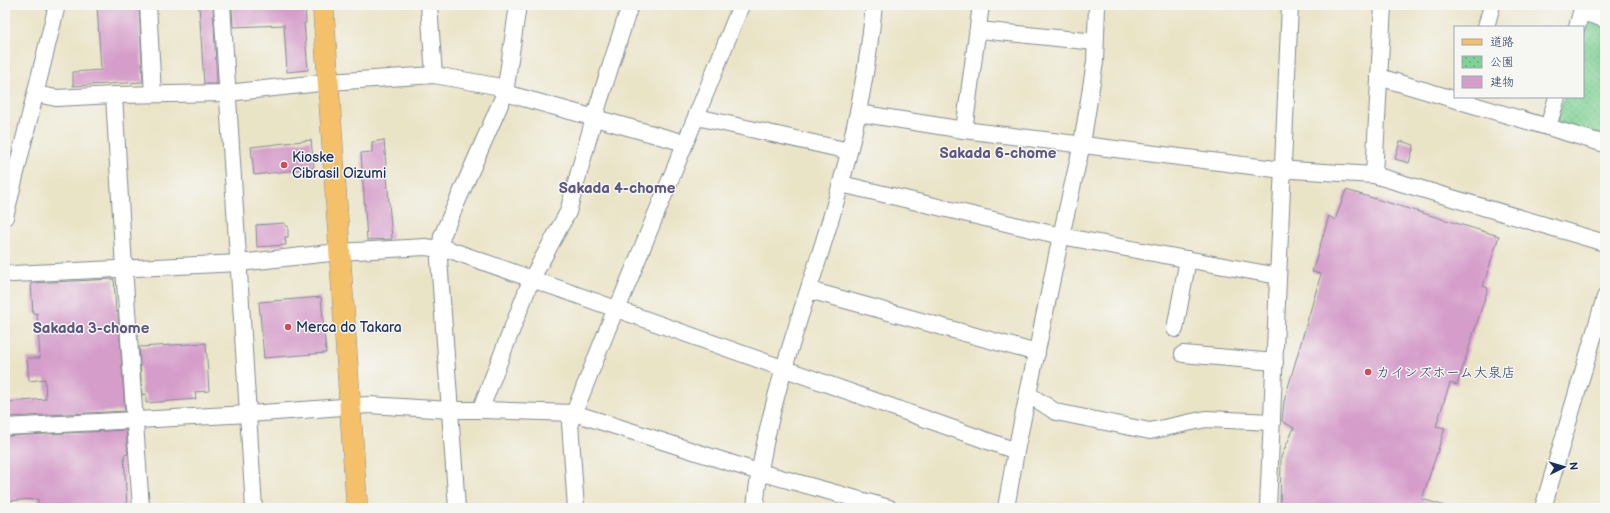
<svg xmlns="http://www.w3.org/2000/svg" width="1610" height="513" viewBox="0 0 1610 513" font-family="'Balsamiq Sans','Klee One',sans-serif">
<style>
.park{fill:url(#park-dots);stroke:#4e8079}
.building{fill:#d59dca}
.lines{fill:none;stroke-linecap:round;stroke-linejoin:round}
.minor-casing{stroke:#828a92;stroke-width:18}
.major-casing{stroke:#828a92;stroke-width:22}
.minor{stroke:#fff;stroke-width:16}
.major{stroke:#f4c16a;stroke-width:21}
.poi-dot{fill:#d1495b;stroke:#f6f6f2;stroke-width:1.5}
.labels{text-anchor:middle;stroke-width:3;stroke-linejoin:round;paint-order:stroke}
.poi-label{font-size:14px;fill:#1b2f5e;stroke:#f6f6f2;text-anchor:start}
.neighbourhood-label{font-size:15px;font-weight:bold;fill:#5c5684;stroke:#f6f6f2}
</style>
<defs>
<pattern id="park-dots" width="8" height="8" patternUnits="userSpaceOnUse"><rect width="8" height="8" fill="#80d294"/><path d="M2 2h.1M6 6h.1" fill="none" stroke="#68ab7c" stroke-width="1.8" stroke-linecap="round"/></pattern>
</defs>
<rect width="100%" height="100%" fill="#f6f6f2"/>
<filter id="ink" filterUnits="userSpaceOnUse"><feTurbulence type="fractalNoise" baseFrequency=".025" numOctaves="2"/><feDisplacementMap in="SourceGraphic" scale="8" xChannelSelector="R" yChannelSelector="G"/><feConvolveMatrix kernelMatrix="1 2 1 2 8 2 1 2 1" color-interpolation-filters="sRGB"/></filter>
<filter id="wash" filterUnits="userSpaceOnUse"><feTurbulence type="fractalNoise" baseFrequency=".012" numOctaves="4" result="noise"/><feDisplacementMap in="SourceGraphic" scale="16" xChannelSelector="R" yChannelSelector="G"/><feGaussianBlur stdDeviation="0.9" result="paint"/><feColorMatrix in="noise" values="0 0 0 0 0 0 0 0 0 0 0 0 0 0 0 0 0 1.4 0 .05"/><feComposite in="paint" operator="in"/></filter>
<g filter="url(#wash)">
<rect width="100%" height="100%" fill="#eae4c7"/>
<polygon class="park" points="1589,21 1605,26 1605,137 1560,124 1557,120 1564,97 1583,97 1583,29 1585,23"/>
<g id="blocks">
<g class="building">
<polygon points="97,5 139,5 143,82 73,86 73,72 101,70"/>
<polygon points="199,5 213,5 217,84 204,84"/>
<polygon points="232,5 305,5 306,23 304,23 308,70 287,72 284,25 233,27"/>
<polygon points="311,140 314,168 254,175 251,147"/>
<polygon points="384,140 392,239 367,240 361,153 372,152 372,142"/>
<polygon points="1400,141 1414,145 1409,163 1395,159"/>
<polygon points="1346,190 1499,236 1483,286 1488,288 1457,385 1450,383 1436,426 1445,428 1422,499 1445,506 1444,508 1280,508 1281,457 1294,428 1282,421 1284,401 1321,274 1312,272 1329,216 1335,220"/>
<polygon points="285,223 285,226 288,226 288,237 285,237 286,245 257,247 256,225"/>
<polygon points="114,279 116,312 118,312 125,411 9,417 8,402 46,399 45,379 29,381 27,358 40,358 37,313 33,314 31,283"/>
<polygon points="321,297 326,353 264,358 259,302"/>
<polygon points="206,343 209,391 195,392 196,399 146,403 146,394 142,395 139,347"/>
<polygon points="126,430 128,454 124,455 127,508 38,508 38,499 5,501 5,436"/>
</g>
</g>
</g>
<g filter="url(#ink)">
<use href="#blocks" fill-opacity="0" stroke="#828a92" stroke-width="1"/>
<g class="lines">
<defs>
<g id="minor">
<polyline points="148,5 153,94"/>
<polyline points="222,5 254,508"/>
<polyline points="429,5 434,75"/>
<polyline points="1582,12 1605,19"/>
<polyline points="1486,27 1492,5"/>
<polyline points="1577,27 1583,5"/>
<polyline points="979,30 1095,42"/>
<polyline points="1379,77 1605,144"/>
<polyline points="36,94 56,98 114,95 227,93 329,82 434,75 496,86 505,93 685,143"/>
<polyline points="114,95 124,268 141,508"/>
<polyline points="858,113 964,130 1275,169 1374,175 1605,243"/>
<polyline points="697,117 849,151"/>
<polyline points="1548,127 1557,97"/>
<polyline points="964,130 981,5"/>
<polyline points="1374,175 1383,5"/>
<polyline points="841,184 1061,236 1278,276"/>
<polyline points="5,217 57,5"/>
<polyline points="5,273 13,274 239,263 339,252 425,247 450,250 1016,451"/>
<polyline points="809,290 1037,353"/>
<polyline points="1175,329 1188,259"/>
<polyline points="1183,354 1275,362"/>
<polyline points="1028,394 1056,412 1150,431 1206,419 1272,422"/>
<polyline points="483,410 483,403 531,280 568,212 594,118 630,5"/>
<polyline points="5,427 249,414 369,405 450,410 483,410 574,413 759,472 889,508"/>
<polyline points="457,508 439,259 442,236 505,93 518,5"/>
<path d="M576,508l-6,-85 46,-115 5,-8c40,-99 81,-196 120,-295"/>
<path d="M755,508c11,-112 57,-217 86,-325 16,-58 27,-118 33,-178"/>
<polyline points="1006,508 1016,451 1061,236 1082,144 1095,62 1097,5"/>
<polyline points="1268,508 1290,5"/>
<polyline points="1543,508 1605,297"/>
</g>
<polyline id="major" points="323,5 357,508"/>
</defs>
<use href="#minor" class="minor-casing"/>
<use href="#major" class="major-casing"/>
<use href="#minor" class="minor"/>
<use href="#major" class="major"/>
</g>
</g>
<g class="poi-dot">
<circle cx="284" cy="165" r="4"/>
<circle cx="288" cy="327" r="4"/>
<circle cx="1368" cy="372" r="4"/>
</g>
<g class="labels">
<g class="poi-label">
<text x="292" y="162">Kioske<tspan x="292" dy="16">Cibrasil Oizumi</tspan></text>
<text x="296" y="332">Merca do Takara</text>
<text x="1376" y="377">カインズホーム大泉店</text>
</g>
<g class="neighbourhood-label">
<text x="998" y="158">Sakada 6-chome</text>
<text x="617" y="193">Sakada 4-chome</text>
<text x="91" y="333">Sakada 3-chome</text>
</g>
</g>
<rect width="1610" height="513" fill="none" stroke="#f6f6f2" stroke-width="20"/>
<rect x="1454" y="26" width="130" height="72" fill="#f6f6f2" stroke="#9ea6b7"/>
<rect x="1462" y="39" width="20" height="6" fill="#f4c16a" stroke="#9ea6b7"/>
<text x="1490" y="46" font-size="12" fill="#1b2f5e">道路</text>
<rect x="1462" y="56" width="20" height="12" fill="url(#park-dots)" stroke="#9ea6b7"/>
<text x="1490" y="66" font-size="12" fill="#1b2f5e">公園</text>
<rect x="1462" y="76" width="20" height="12" fill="#d59dca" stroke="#9ea6b7"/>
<text x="1490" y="86" font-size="12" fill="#1b2f5e">建物</text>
<g transform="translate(1564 467) rotate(85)" stroke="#f6f6f2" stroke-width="3" paint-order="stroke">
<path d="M0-3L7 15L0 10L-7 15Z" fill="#1b2f5e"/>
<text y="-6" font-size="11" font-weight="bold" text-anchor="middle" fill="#1b2f5e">N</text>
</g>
</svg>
